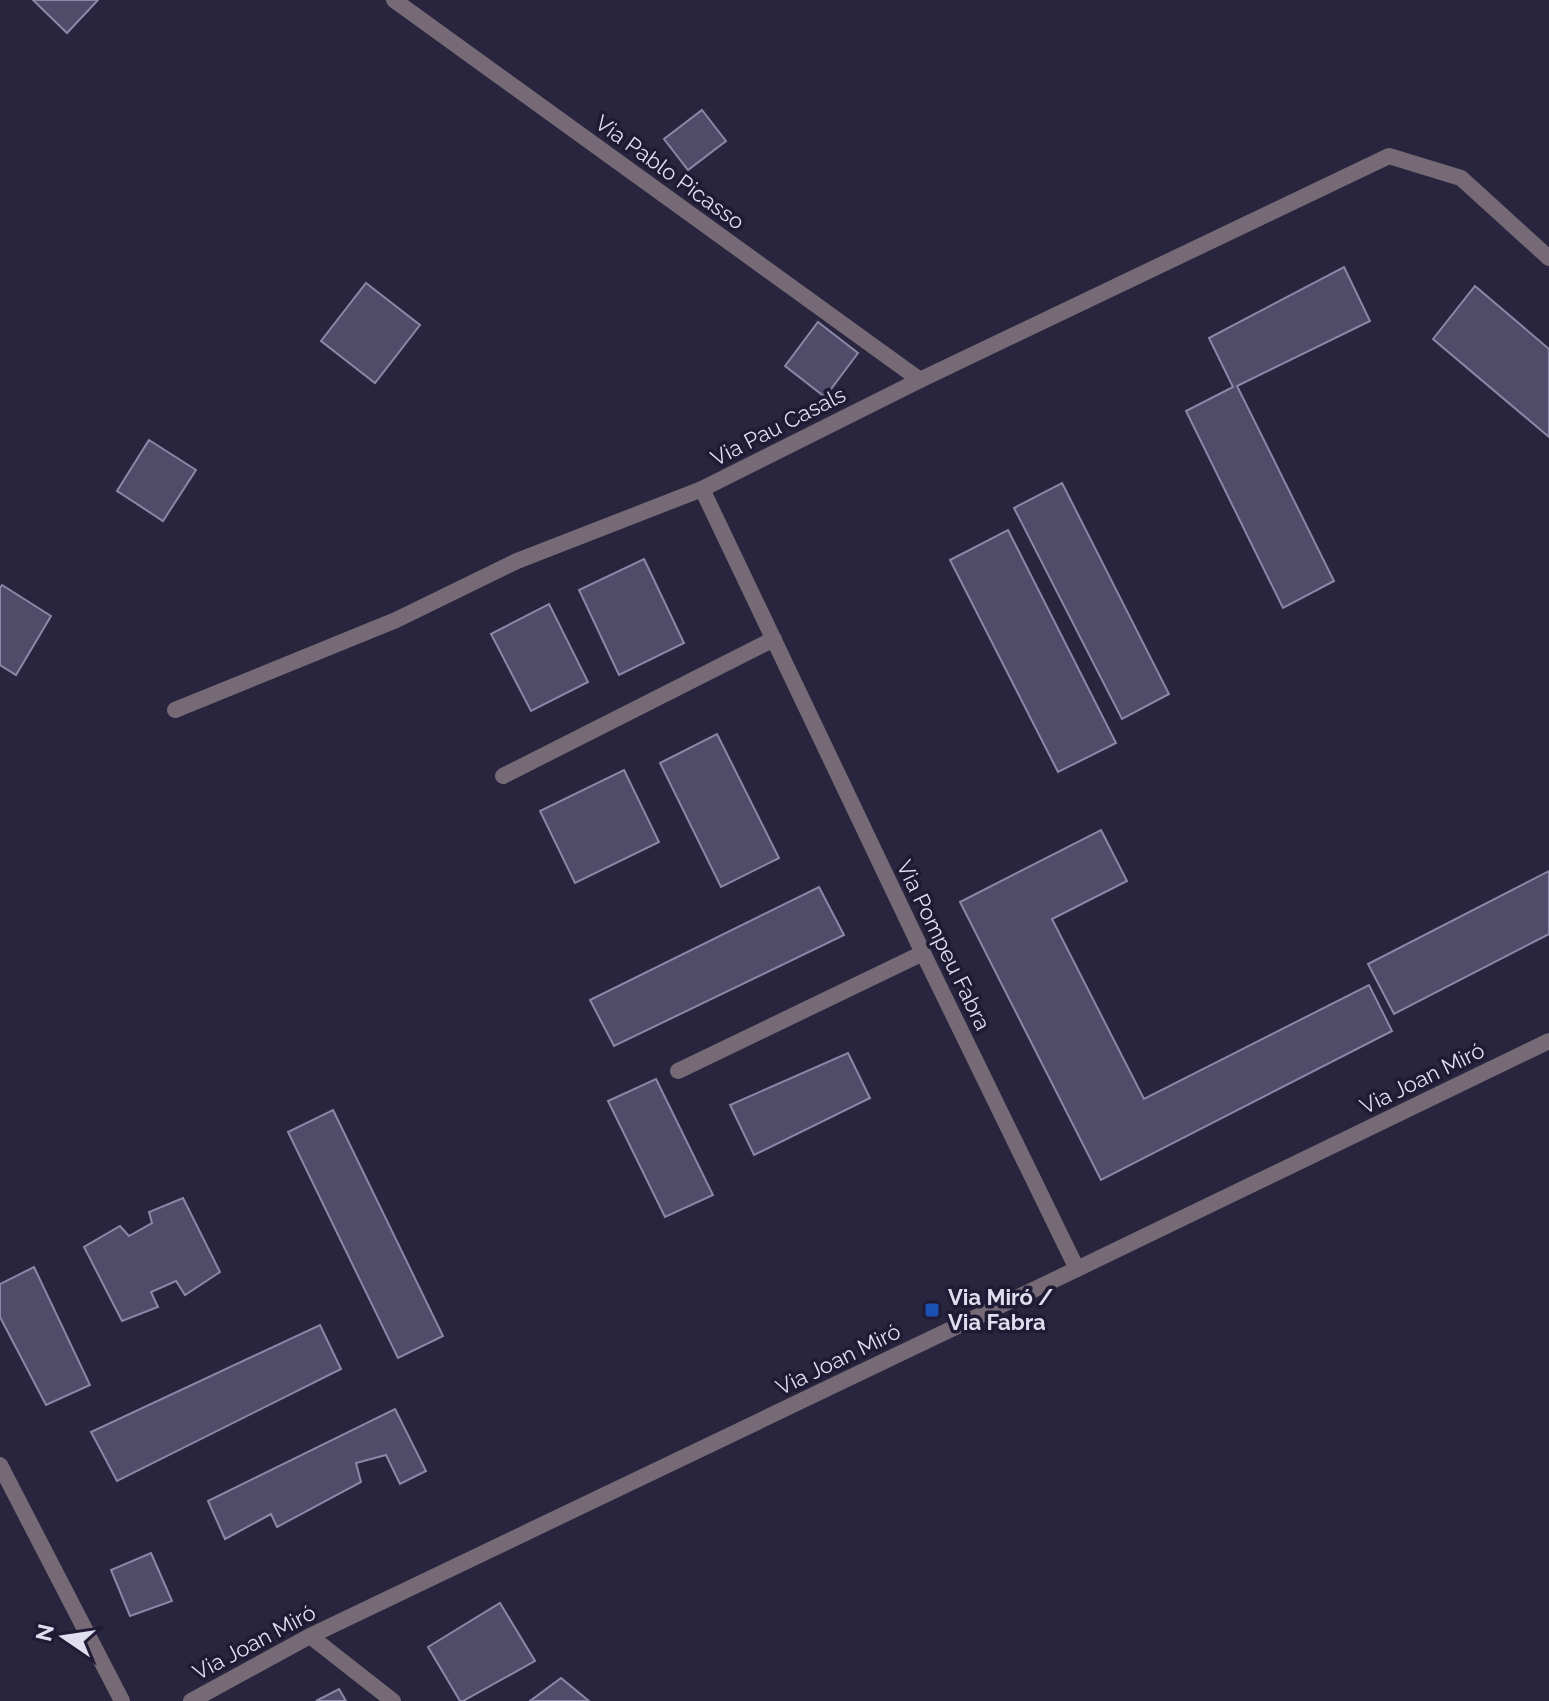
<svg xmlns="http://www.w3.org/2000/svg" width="1549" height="1701" viewBox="0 0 1549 1701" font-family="Raleway,sans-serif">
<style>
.building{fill:#4f4b69;stroke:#8a87a7;stroke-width:2}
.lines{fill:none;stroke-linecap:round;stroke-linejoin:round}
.lane{stroke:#756a75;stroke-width:16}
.street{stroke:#756a75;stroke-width:16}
.transit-dot{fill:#1a4fb4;stroke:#1f1b35;stroke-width:3}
.labels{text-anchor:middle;stroke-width:7;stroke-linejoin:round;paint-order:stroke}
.street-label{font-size:22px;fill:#dfdeef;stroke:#1f1b35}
.poi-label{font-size:22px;font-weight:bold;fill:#dfdeef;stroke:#1f1b35;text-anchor:start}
</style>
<rect width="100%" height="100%" fill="#29253f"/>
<g class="building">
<polygon points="33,0 98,0 67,33"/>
<polygon points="702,110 726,141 688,170 664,139"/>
<polygon points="1344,267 1370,321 1237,386 1334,581 1283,608 1186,411 1233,387 1209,338"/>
<polygon points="366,283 420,325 375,383 321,341"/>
<polygon points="1475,286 1549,349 1549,437 1433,339"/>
<polygon points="818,322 858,353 825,397 785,366"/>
<polygon points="149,440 196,470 163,521 117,491"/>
<polygon points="1062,483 1169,694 1122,719 1014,508"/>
<polygon points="1008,530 1116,743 1058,772 950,560"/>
<polygon points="644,559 684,643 619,675 579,590"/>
<polygon points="2,585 51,616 16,675 0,665 0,588"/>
<polygon points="549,604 588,682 531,711 491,634"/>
<polygon points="717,734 779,858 721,887 660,763"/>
<polygon points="624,770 659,842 575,883 540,811"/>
<polygon points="1101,830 1127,881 1052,919 1144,1099 1369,985 1392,1031 1101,1180 960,902"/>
<polygon points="1549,871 1549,934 1394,1014 1368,964"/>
<polygon points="819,887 844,935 614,1046 590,1000"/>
<polygon points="848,1053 870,1098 754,1155 730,1105"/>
<polygon points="656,1079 713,1195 665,1217 608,1101"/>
<polygon points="333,1110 443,1336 398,1358 288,1132"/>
<polygon points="183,1198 220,1272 185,1295 176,1281 151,1292 158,1307 122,1321 84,1247 120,1226 129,1236 152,1223 149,1212"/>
<polygon points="34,1267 90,1385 46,1405 0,1317 0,1284"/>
<polygon points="320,1325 341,1369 117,1481 91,1432"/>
<polygon points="395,1409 426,1471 400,1484 386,1455 356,1463 361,1482 277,1527 271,1514 225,1539 208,1501"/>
<polygon points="151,1553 172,1601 130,1616 111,1570"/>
<polygon points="500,1603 535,1661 463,1701 460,1701 428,1647"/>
<polygon points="561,1678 589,1701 530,1701"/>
<polygon points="339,1689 346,1701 316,1701"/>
</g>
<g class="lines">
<polyline class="lane" points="678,1071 923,953"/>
<g class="street">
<polyline points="394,0 920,380"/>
<polyline points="702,489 923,953 1077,1269"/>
<polyline points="175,710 396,620 517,561 702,489 920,380 1389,156 1461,178 1549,258"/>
<polyline points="503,776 774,639"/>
<polyline points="0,1465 122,1701"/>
<polyline points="310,1636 393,1701"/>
<polyline points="191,1701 310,1636 1077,1269 1549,1041"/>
</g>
</g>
<rect class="transit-dot" x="924" y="1302" width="16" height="16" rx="4"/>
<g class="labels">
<g class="street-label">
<text transform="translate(670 172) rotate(36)" y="8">Via Pablo Picasso</text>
<text transform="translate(778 426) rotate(-27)" y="8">Via Pau Casals</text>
<text transform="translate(944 945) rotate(64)" y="8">Via Pompeu Fabra</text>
<text transform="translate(1422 1078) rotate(-26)" y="8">Via Joan Miró</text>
<text transform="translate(838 1359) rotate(-26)" y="8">Via Joan Miró</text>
<text transform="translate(254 1642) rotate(-28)" y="8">Via Joan Miró</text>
</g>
<g class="poi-label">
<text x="948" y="1305">Via Miró /<tspan x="948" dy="25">Via Fabra</tspan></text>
</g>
</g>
<g transform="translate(64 1637) rotate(283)" stroke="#1f1b35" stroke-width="6" paint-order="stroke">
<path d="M0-6L14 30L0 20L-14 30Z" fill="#dfdeef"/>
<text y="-12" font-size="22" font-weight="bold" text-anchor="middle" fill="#dfdeef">N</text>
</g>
</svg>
